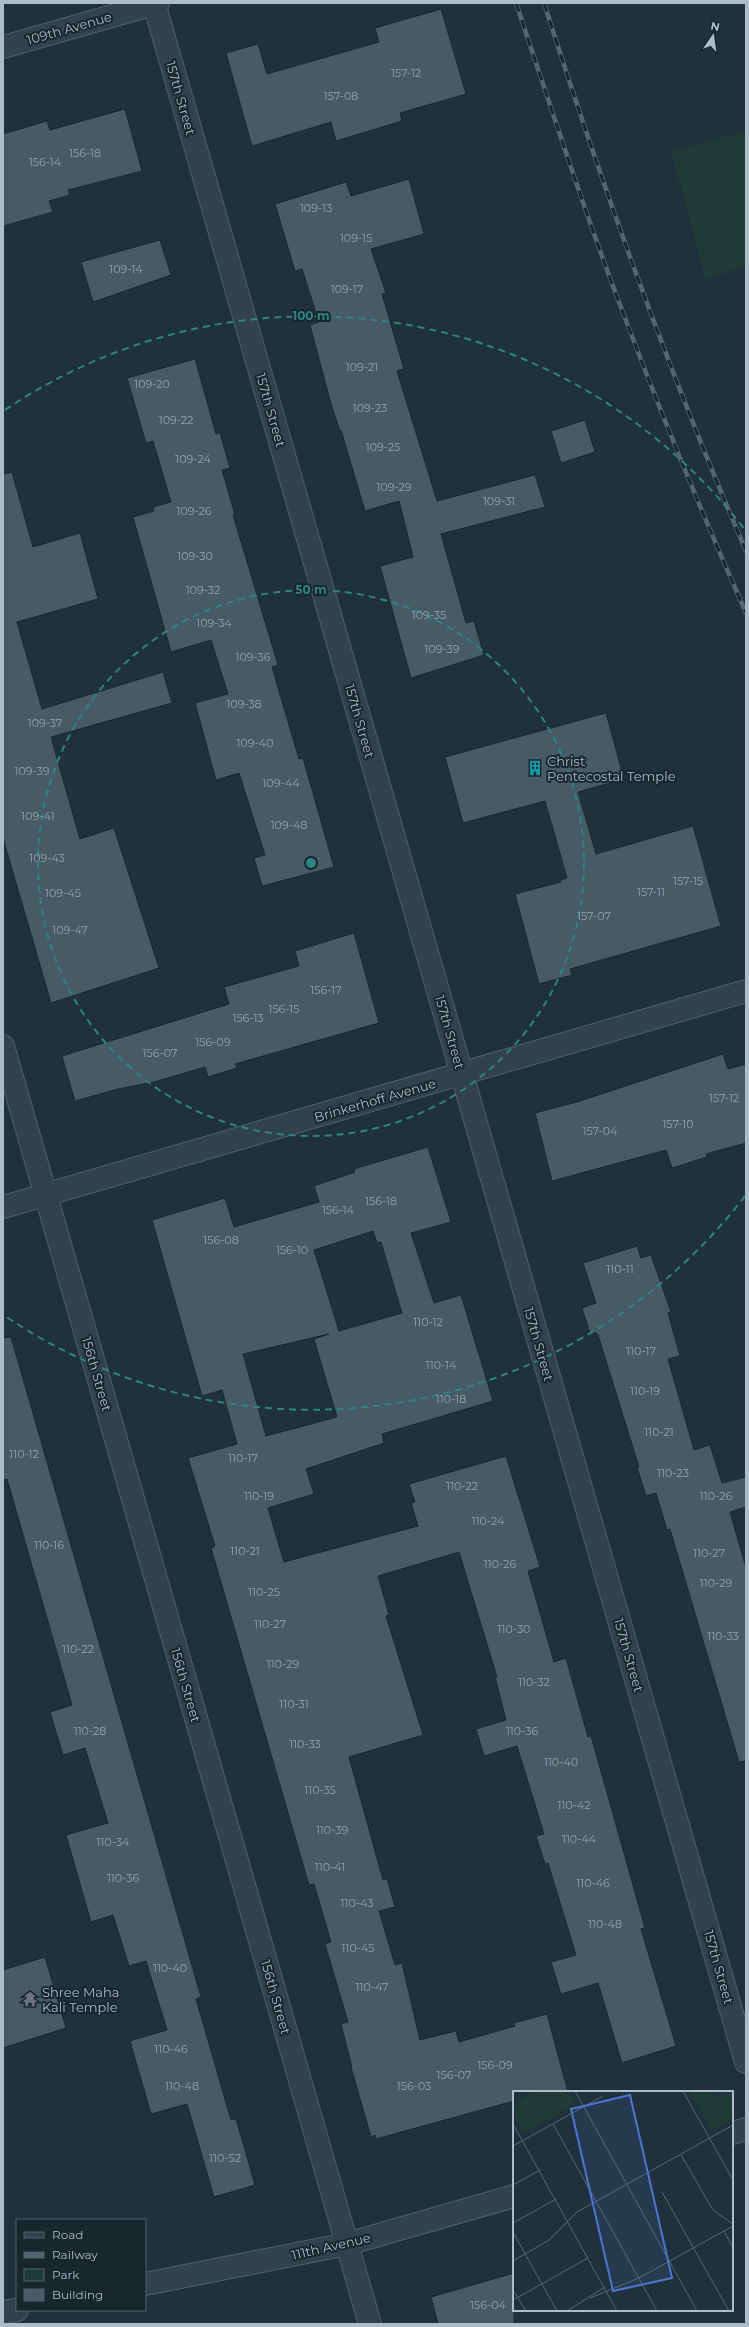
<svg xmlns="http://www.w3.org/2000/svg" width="749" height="2327" viewBox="0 0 749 2327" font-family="Montserrat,sans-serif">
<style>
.green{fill:#203b37}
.building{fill:#465b66;stroke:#1a2930;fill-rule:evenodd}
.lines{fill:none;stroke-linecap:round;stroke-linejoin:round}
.minor-casing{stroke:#506068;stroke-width:24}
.minor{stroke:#32424a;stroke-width:22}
.rail-casing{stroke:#546771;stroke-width:4.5}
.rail{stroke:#18272e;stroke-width:3;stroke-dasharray:9;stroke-linecap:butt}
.ring{fill:none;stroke:#2e8480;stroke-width:2;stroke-dasharray:7 5}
.labels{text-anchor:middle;stroke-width:4;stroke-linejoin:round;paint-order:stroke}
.number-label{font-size:11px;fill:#92a4af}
.street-label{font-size:13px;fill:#acbdc7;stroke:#18272e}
.poi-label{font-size:13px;fill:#acbdc7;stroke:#18272e;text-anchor:start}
.inset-road{fill:none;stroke:#576972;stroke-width:1}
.view{fill:#4f75d2;fill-opacity:0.15;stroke:#4f75d2;stroke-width:2}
.inset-edge{fill:none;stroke:#acbdc7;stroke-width:2}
.centre{fill:#2e8480;stroke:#18272e;stroke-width:2}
.ring-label{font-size:12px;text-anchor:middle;font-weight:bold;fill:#2e8480;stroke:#18272e;stroke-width:4;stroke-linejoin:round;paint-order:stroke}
</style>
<rect width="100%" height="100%" fill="#1f313a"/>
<polygon class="green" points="746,131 746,266 706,280 671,151"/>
<g class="building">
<polygon points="441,9 466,94 400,113 402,121 336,141 331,122 252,146 226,53 258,44 267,74 379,42 375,28"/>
<polygon points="125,109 142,171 68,190 70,195 49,201 53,212 3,226 3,134 47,121 50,130"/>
<polygon points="409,179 424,234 371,249 386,293 382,294 404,369 397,371 437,501 535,475 545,507 441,534 466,623 474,621 484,655 411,678 380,566 413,557 399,501 365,511 341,430 340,431 331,404 310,325 319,322 302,269 295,271 275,204 346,182 351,196"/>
<polygon points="160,240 171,275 93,302 81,262"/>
<polygon points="195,359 216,434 220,433 230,468 222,470 235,515 233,515 278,665 272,667 299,759 303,758 334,867 262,886 254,858 265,855 239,773 216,780 195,703 228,694 211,640 171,652 133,517 154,511 153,507 171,502 153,441 146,443 127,378"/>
<polygon points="585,420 595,452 561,463 551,431"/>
<polygon points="12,472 33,547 80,533 98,599 17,622 42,709 163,672 172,703 51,737 80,839 114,828 159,968 51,1003 3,838 3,474"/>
<polygon points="606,713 624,779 578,792 596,854 693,826 721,926 570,969 572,975 539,984 515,894 561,882 560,880 567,878 545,801 463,823 445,757"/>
<polygon points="354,933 379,1023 235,1064 237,1068 208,1077 205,1067 154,1082 118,1089 75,1101 62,1056 229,1004 224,987 299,966 295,951"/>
<polygon points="723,1054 728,1069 746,1064 746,1143 706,1154 707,1157 672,1168 666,1150 552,1181 535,1113 577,1102"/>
<path d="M428,1147l23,75 -40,11 23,70 27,-8 32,106 -111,33 2,9 -78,26 8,25 -46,14 16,54 134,-36 -7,-23 4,-1 -6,-18 97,-28 34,111 -12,4 26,91 12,-4 22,79 3,-1 54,192 -4,1 35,117 -54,17 -24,-80 -37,11 -10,-32 25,-7 -28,-92 -3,1 -9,-28 8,-2 -27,-88 -33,10 -8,-27 30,-9 -11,-43h2l-38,-125 -81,24 11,39 -3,1 37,119 -74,22 34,123 4,-1 8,28 -16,4 16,54 7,-2 18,77 36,-9 3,11 56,-16 -1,-3 33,-9 21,78h-54v9l-138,38 -1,-4 -4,2 -20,-70h1l-11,-43 7,-2 -23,-78 6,-2 -17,-58 -5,1 -98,-337 4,-2 -27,-88 49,-14 -15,-54 -20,6 -50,-176 73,-22 9,29 85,-25 -5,-16 41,-14 -1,-3zM373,1231l4,12 4,-1 21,71 -63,18 -25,-81zM329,1334l-15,5 23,78 -71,19 -23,-82z"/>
<polygon points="637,1246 641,1258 651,1255 671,1312 668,1313 680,1356 668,1359 694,1450 710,1445 722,1483 746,1477 746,1507 730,1512 746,1568 746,1761 739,1762 670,1529 667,1530 656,1493 646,1496 637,1467 639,1467 598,1335 595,1332 590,1333 582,1308 596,1303 583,1263"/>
<polygon points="11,1337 201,1997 196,1999 231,2120 236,2119 255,2185 214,2197 187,2104 151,2114 130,2041 167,2030 146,1961 129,1966 113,1915 91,1922 66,1835 108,1823 85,1748 63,1755 50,1712 72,1705 7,1479 3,1480 3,1338"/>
<polygon points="45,1957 66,2028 3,2048 3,1970"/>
<polygon points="514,2273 514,2324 438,2324 431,2297"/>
</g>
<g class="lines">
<defs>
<g id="minor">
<polyline points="154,3 746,2062"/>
<polyline points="3,47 158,3"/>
<polyline points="3,1046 370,2324"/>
<polyline points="3,1207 746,991"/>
<polyline points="732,2133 746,2129"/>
<polyline points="145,2284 347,2244 514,2196"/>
<polyline points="3,2312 17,2310"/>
</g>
</defs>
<use href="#minor" class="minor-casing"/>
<use href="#minor" class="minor"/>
<defs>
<g id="rail">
<path d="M516,3c37,110 72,220 114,328 36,95 75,189 116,282"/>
<path d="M544,3c59,186 125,369 202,548"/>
</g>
</defs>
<use href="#rail" class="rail-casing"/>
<use href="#rail" class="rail"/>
</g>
<g class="ring">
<circle cx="311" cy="863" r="273"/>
<path d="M745 1196A547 547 0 0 1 5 1316M5 410A547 547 0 0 1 745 530"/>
</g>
<defs>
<symbol id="building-bare" viewBox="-9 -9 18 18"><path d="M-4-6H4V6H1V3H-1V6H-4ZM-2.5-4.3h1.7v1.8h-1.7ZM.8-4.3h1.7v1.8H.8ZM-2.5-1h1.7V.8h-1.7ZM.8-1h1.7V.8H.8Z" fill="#0f9aa8" stroke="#18272e" stroke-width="2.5" paint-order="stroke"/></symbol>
<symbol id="temple-bare" viewBox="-9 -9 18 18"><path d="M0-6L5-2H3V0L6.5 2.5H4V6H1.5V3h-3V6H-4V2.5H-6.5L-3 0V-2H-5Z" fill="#6b7280" stroke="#18272e" stroke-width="2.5" paint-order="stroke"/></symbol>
</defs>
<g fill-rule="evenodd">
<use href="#building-bare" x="524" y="757" width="22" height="22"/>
<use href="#temple-bare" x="19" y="1988" width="22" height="22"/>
</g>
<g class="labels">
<g class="number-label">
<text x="406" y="77">157-12</text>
<text x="341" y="100">157-08</text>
<text x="85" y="157">156-18</text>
<text x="45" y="166">156-14</text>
<text x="316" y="212">109-13</text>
<text x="356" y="242">109-15</text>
<text x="126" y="273">109-14</text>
<text x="347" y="293">109-17</text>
<text x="362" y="371">109-21</text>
<text x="152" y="388">109-20</text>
<text x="370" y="412">109-23</text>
<text x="176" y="424">109-22</text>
<text x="383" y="451">109-25</text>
<text x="193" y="463">109-24</text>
<text x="394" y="491">109-29</text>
<text x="499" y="505">109-31</text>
<text x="194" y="515">109-26</text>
<text x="195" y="560">109-30</text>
<text x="203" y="594">109-32</text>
<text x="429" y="619">109-35</text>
<text x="214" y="627">109-34</text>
<text x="442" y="653">109-39</text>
<text x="253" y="661">109-36</text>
<text x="244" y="708">109-38</text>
<text x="45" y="727">109-37</text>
<text x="255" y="747">109-40</text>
<text x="32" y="775">109-39</text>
<text x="281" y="787">109-44</text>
<text x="38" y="820">109-41</text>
<text x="289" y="829">109-48</text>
<text x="47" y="862">109-43</text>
<text x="688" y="885">157-15</text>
<text x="651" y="896">157-11</text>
<text x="63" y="897">109-45</text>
<text x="594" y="920">157-07</text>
<text x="70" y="934">109-47</text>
<text x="326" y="994">156-17</text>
<text x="284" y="1013">156-15</text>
<text x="248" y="1022">156-13</text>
<text x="213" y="1046">156-09</text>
<text x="160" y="1057">156-07</text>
<text x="724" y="1102">157-12</text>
<text x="678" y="1128">157-10</text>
<text x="600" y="1135">157-04</text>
<text x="381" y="1205">156-18</text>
<text x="338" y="1214">156-14</text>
<text x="221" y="1244">156-08</text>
<text x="292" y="1254">156-10</text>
<text x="620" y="1273">110-11</text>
<text x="428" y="1326">110-12</text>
<text x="641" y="1355">110-17</text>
<text x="441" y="1369">110-14</text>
<text x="645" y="1395">110-19</text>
<text x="451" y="1403">110-18</text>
<text x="659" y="1436">110-21</text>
<text x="24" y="1458">110-12</text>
<text x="243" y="1462">110-17</text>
<text x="673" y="1477">110-23</text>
<text x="462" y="1490">110-22</text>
<text x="259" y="1500">110-19</text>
<text x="716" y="1500">110-26</text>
<text x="488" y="1525">110-24</text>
<text x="49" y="1549">110-16</text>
<text x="245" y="1555">110-21</text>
<text x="709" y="1557">110-27</text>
<text x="500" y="1568">110-26</text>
<text x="716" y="1587">110-29</text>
<text x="264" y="1596">110-25</text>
<text x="270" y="1628">110-27</text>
<text x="514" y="1633">110-30</text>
<text x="723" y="1640">110-33</text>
<text x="78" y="1653">110-22</text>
<text x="283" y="1668">110-29</text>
<text x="534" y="1686">110-32</text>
<text x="294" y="1708">110-31</text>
<text x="90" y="1735">110-28</text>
<text x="522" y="1735">110-36</text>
<text x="305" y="1748">110-33</text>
<text x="561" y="1766">110-40</text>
<text x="320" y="1794">110-35</text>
<text x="574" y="1809">110-42</text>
<text x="332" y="1834">110-39</text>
<text x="579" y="1843">110-44</text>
<text x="113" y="1846">110-34</text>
<text x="330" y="1871">110-41</text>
<text x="123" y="1882">110-36</text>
<text x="593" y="1887">110-46</text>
<text x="357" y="1907">110-43</text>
<text x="605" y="1928">110-48</text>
<text x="358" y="1952">110-45</text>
<text x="170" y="1972">110-40</text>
<text x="372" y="1991">110-47</text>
<text x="171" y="2053">110-46</text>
<text x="495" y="2069">156-09</text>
<text x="454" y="2079">156-07</text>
<text x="182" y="2090">110-48</text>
<text x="414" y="2090">156-03</text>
<text x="225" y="2162">110-52</text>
<text x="488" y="2309">156-04</text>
</g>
<g class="street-label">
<text transform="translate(69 28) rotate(-16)" y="5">109th Avenue</text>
<text transform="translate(181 98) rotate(74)" y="5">157th Street</text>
<text transform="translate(271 410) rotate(74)" y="5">157th Street</text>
<text transform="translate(360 721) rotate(74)" y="5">157th Street</text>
<text transform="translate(450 1032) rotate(74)" y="5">157th Street</text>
<text transform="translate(375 1100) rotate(-16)" y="5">Brinkerhoff Avenue</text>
<text transform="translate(539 1344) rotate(74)" y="5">157th Street</text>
<text transform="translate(97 1374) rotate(74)" y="5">156th Street</text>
<text transform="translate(629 1655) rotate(74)" y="5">157th Street</text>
<text transform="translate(186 1685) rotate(74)" y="5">156th Street</text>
<text transform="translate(719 1967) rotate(74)" y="5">157th Street</text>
<text transform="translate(276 1997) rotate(74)" y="5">156th Street</text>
<text transform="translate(331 2246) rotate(-13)" y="5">111th Avenue</text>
</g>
<g class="poi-label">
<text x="547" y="766">Christ<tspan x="547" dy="15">Pentecostal Temple</tspan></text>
<text x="42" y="1997">Shree Maha<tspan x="42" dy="15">Kali Temple</tspan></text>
</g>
</g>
<g transform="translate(513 2091)">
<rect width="220" height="220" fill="#1f313a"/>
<path d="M21,0h36l7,13 -54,29 -10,-19v-9zM176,0h22l4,7 17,-7 1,28 -22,12z" fill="#203b37"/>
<path class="inset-road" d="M62,0l122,220M170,0l50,89M0,33l104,187M40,33l104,187M0,55l90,-50M168,64l32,55 20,14M0,94l27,-15M149,101l67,119M0,132l43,-24M211,140l9,17M0,141l44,79M0,170l36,-21 28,-28 156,-87M0,199l13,21M77,207l49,-20 94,-52M0,209l75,-42M54,220l38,-24"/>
<path class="view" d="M117,4l42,183 -59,13 -42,-182z"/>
<rect width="220" height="220" class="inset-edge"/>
</g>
<circle cx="311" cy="863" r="6" class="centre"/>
<g class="ring-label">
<text x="311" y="320">100 m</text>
<text x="311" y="594">50 m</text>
</g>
<rect width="749" height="2327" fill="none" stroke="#acbdc7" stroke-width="8"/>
<rect x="16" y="2219" width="130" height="92" fill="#18272e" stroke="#53636b"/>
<rect x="24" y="2232" width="20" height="6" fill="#32424a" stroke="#53636b"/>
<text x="52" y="2239" font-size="12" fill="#acbdc7">Road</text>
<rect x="24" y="2252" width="20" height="6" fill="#546771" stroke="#53636b"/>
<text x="52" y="2259" font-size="12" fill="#acbdc7">Railway</text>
<rect x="24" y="2269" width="20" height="12" fill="#203b37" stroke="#53636b"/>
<text x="52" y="2279" font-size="12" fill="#acbdc7">Park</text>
<rect x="24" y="2289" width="20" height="12" fill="#465b66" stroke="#53636b"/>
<text x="52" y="2299" font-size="12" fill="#acbdc7">Building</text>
<g transform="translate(713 36) rotate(13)" stroke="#18272e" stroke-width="3" paint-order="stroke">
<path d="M0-3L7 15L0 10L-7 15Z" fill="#acbdc7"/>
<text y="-6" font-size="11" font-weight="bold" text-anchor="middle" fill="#acbdc7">N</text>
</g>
</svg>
